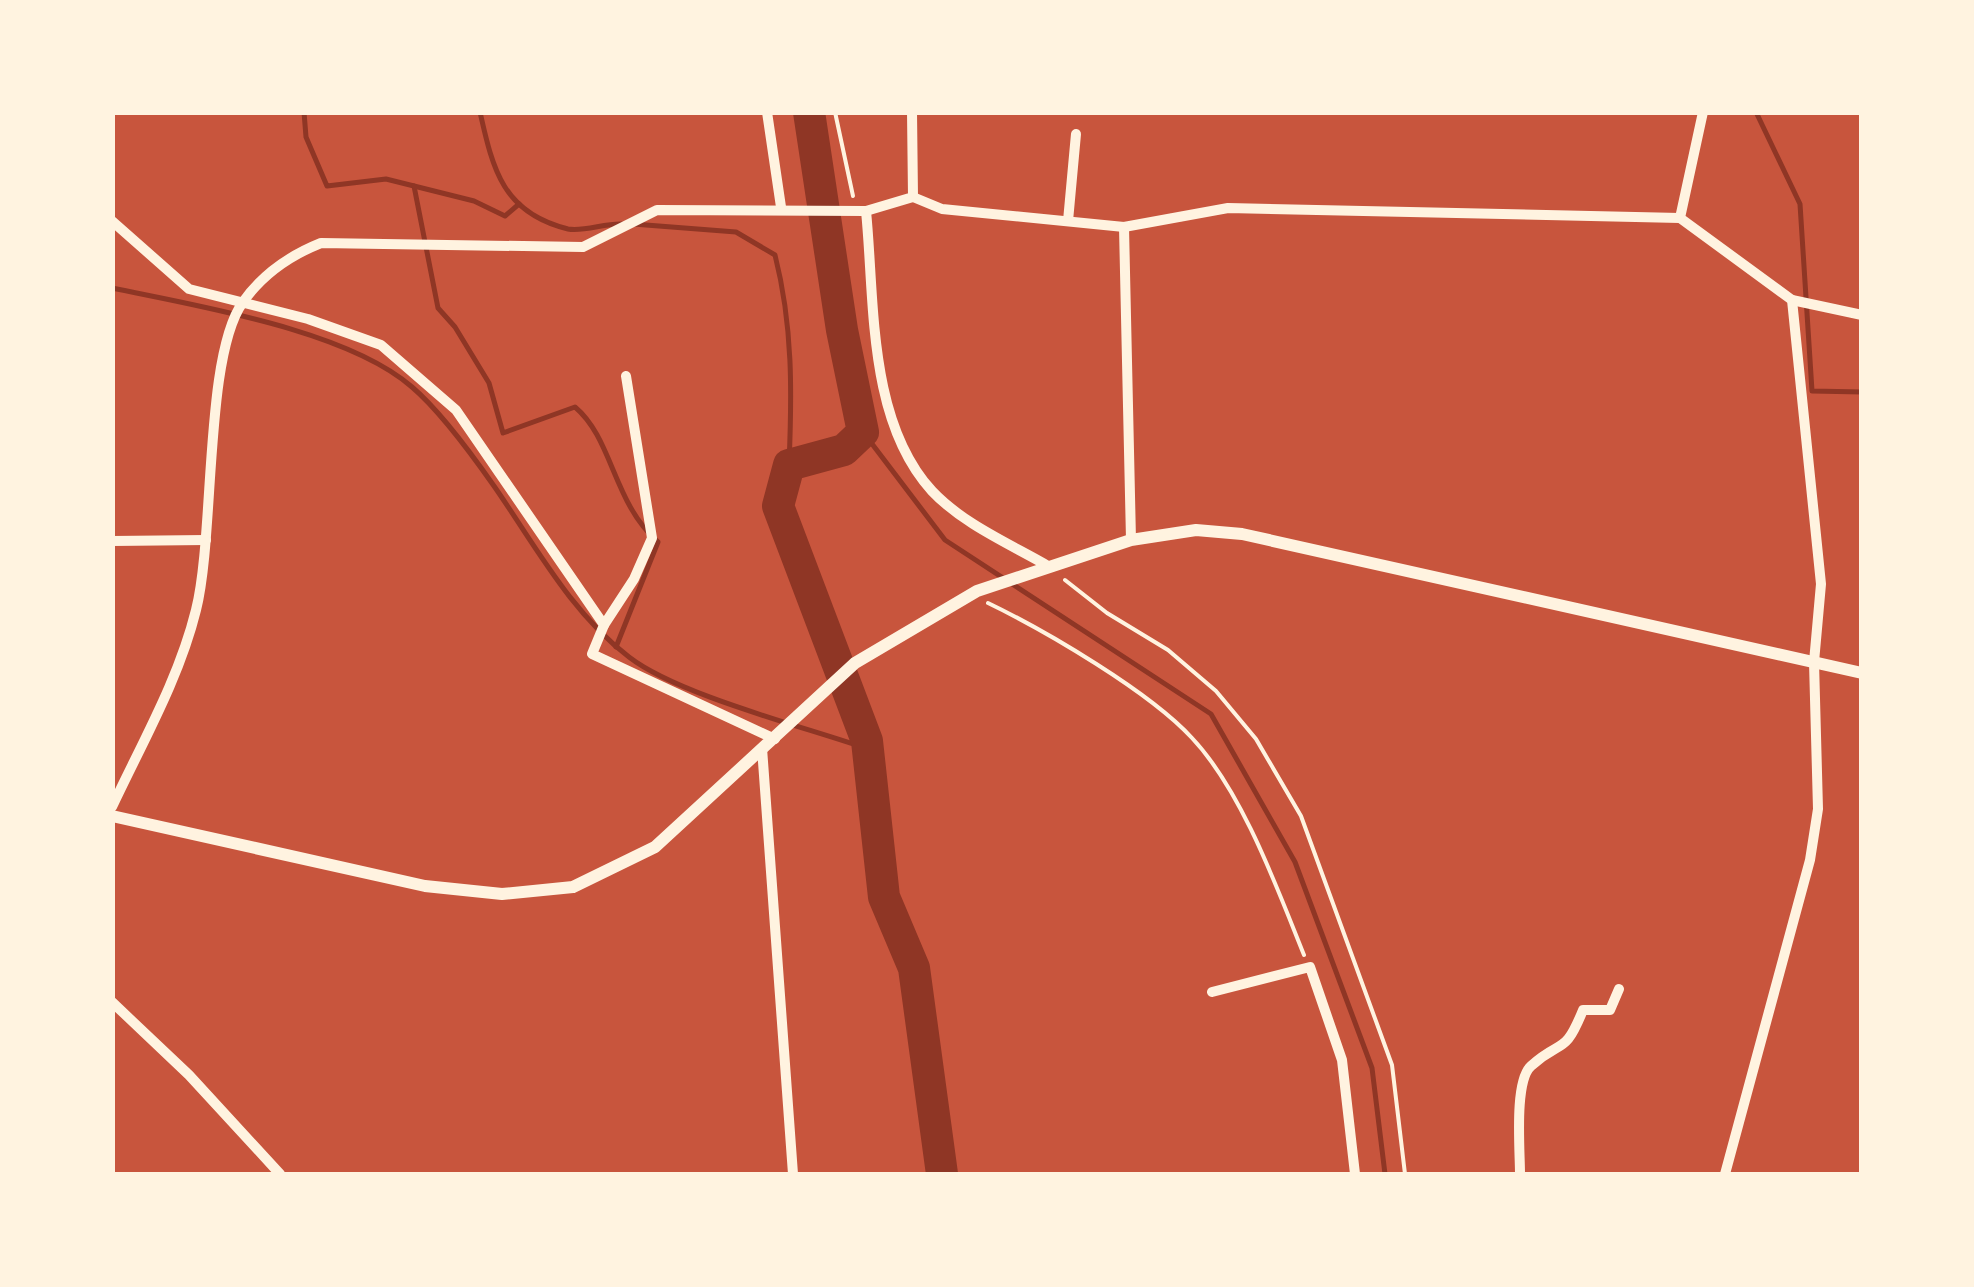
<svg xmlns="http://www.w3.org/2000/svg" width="1974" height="1287" viewBox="0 0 1974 1287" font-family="Bitter,serif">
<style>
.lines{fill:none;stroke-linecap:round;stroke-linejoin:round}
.stream{stroke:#8f3625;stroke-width:5}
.river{stroke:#8f3625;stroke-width:32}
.path{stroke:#fff3e0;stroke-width:4}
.minor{stroke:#fff3e0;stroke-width:10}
.tertiary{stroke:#fff3e0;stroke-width:12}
</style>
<rect width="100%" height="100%" fill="#c8553d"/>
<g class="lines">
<g class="stream">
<path d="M304,112l2,25 21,49 59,-7 28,7 24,122 17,19 34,56 14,50 72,-26c38,32 38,96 83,135l-42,105"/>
<path d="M480,112c13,58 23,101 88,117 16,3 37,-6 54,-5"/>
<polyline points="1756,112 1800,204 1812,391 1862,392"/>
<polyline points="414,186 474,201 505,216 519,204"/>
<path d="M633,224l103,8 39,23c18,71 17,138 14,210"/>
<path d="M112,288c85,18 235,42 300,99 27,23 61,69 82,99 41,59 77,127 135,171 49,38 176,70 239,92"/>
<polyline points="863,432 945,540 1211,714 1295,862 1372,1068 1385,1174"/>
</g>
<polyline class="river" points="809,112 842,330 863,432 844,450 789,465 778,506 867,741 884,897 914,968 942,1174"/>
<g class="path">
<polyline points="835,112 853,196"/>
<polyline points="1065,580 1107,613 1168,650 1216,691 1256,739 1301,816 1392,1065 1405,1174"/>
<path d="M988,603c58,28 162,89 204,135 50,53 85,150 112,217"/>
</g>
<g class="minor">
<polyline points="767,112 781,207"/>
<polyline points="1703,112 1680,218 1792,300 1821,584 1814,662 1818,809 1810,860 1725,1174"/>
<polyline points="913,197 942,209 1124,227 1228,208 1680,218"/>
<path d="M866,211c9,89 1,209 66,280 31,33 78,53 116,75"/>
<polyline points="112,221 189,289 308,319 381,345 456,410 604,625 592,654 775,739"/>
<polyline points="1068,221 1076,134"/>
<polyline points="1124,227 1131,540"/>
<polyline points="1792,300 1862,315"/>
<polyline points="112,541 206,540"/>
<polyline points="604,625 634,579 652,538 626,376"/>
<polyline points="762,748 793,1174"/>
<path d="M112,807c30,-64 67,-128 84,-197 19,-75 8,-254 47,-308 19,-27 48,-47 78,-59l262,4 74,-37 209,1 47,-14 -1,-85"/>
<polyline points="1212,992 1310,967 1342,1060 1355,1174"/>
<polyline points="112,1002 189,1075 280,1174"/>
<path d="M1520,1174c0,-24 -6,-93 11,-108 31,-28 33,-9 52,-56h27l9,-21"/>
</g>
<polyline class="tertiary" points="112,816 425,886 502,894 573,887 655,847 855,663 977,591 1131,540 1196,530 1242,534 1862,673"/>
</g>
<rect width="1974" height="1287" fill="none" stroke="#fff3e0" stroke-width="230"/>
</svg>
